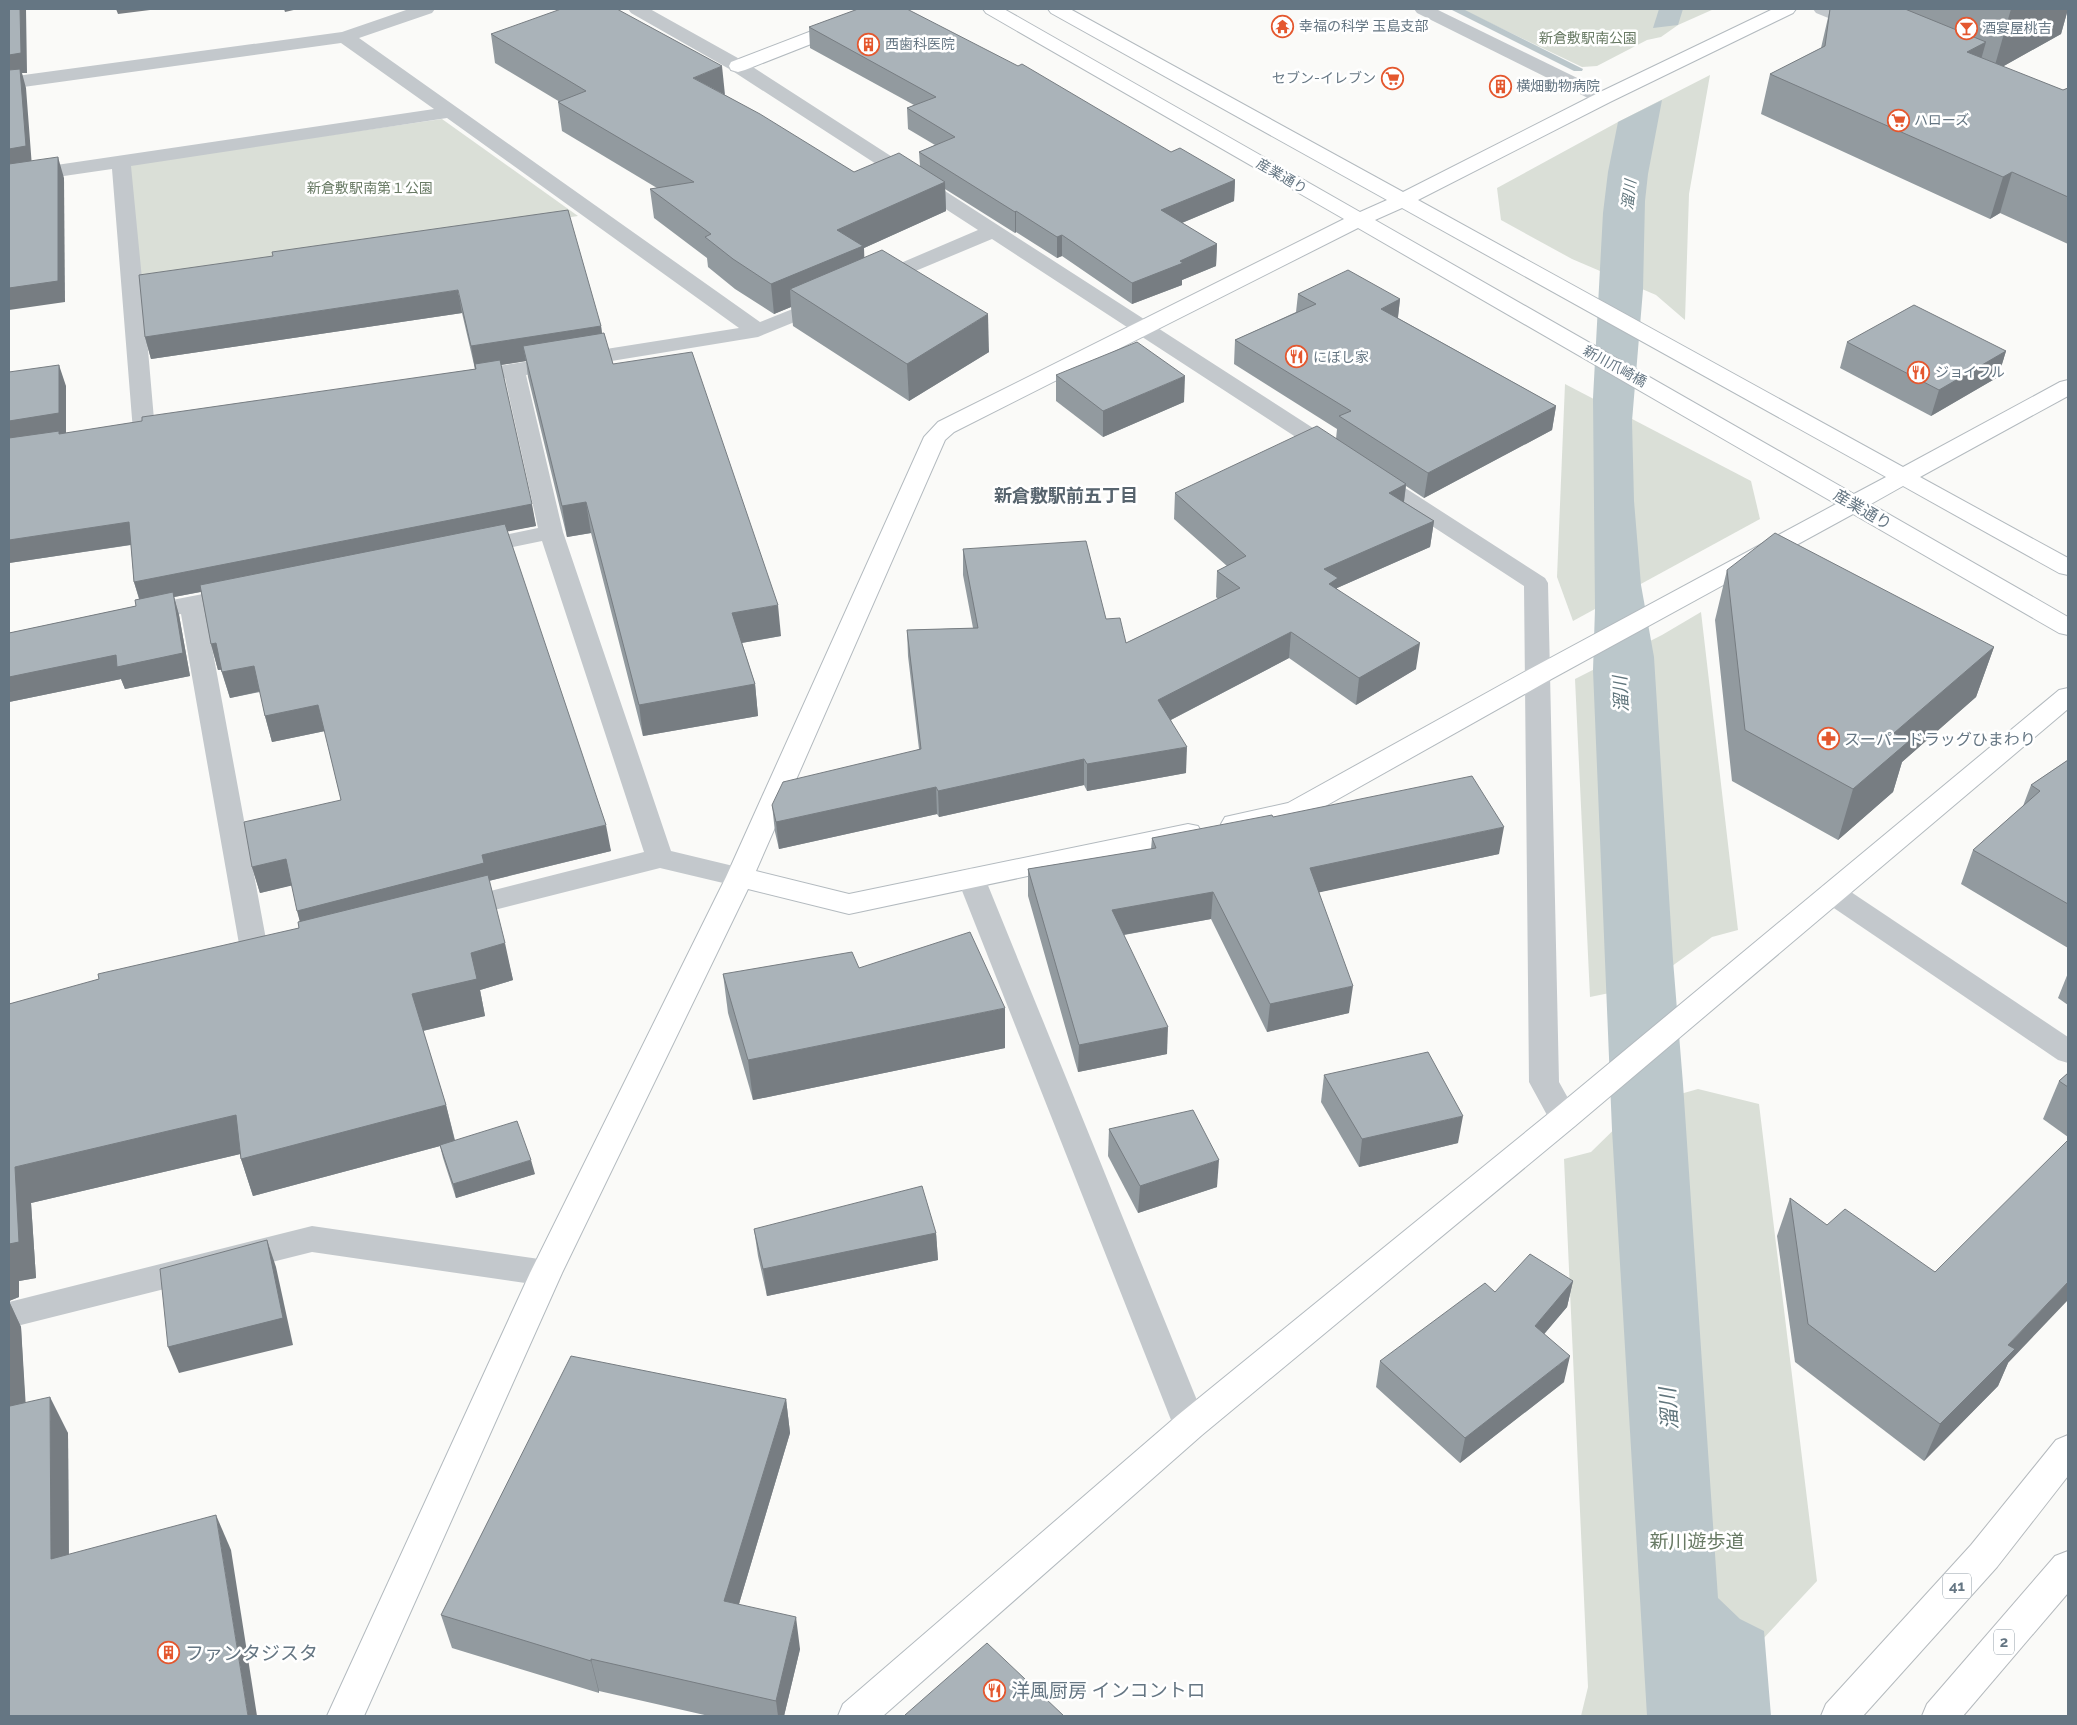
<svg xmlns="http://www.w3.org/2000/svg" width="2077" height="1725" viewBox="0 0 2077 1725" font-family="Raleway,'Noto Sans JP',sans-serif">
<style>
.green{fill:#dadfd7}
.water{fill:#bbc7cb}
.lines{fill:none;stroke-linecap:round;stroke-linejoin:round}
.stream{fill:#bbc7cb;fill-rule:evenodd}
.secondary-casing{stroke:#b3babf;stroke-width:2}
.primary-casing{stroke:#b5babe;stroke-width:2}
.highway-casing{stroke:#b4b9bd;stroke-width:2}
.street{fill:#c3c8cc;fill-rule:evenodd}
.secondary{fill:#fff;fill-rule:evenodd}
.primary{fill:#fff;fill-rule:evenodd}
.highway{fill:#fff;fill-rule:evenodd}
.wall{fill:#929a9f}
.shaded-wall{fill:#777d82}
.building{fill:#aab3b9;stroke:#777d82}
.labels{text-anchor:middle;stroke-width:5;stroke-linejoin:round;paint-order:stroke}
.far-poi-label{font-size:14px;fill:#657683;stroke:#fff;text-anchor:start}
.far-park-label{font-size:14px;fill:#687a64;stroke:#fff}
.far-street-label{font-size:14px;fill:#657683;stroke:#fff}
.far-water-label{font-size:15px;font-style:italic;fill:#60757c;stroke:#fff}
.shield{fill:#fff;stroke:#939fa8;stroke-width:1}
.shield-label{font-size:15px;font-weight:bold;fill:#657683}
.street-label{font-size:16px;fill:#657683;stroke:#fff}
.poi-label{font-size:16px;fill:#657683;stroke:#fff;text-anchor:start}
.neighbourhood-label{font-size:18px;font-weight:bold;fill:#57646e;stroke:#fff}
.water-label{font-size:18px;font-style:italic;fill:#60757c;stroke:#fff}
.near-park-label{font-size:19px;fill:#687a64;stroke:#fff}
.near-poi-label{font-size:19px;fill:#657683;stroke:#fff;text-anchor:start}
.near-water-label{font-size:21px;font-style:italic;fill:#60757c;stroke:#fff}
</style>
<rect width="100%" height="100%" fill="#fafaf8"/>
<g class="green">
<polygon points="1461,9 1714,9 1678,25 1661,37 1647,40 1597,66 1582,67"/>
<polygon points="1710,75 1689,194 1685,320 1656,295 1572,259 1501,220 1497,188 1618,122"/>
<polygon points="442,119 578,216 139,280 128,164"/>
<polygon points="1565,384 1751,481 1760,519 1573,621 1557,577"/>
<polygon points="1701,612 1738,930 1712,937 1657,977 1629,989 1590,997 1575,679 1662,635"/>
<polygon points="1698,1089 1759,1104 1817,1581 1691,1716 1581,1716 1588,1687 1564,1159 1591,1152 1638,1106"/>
</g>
<g class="water">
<polygon points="1659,9 1683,9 1678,25 1653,28"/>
<polygon points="1662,100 1648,174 1645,201 1643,290 1632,421 1634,501 1641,585 1654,657 1673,960 1683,1084 1718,1598 1740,1619 1764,1631 1771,1716 1647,1716 1612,1130 1593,670 1595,609 1593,398 1603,213 1608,172 1618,122"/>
</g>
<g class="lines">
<polygon class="stream" points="1450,9 1463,9 1583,69 1582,71 1574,71"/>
<defs>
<g id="secondary">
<polygon points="869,9 893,9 890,13 745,70 738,72 731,70 729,66 731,62"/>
<path d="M983,9h21l356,203 27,-12 -336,-187 -3,-4h22l333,183 193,-98 177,-85h23l-3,4 -183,89 -192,98 485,267 157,-85 8,-2v16l-148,81 148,81v17l-9,-2 -156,-87 -32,18 197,113v18l-9,-2 -206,-119 -307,168 -240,135 -71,16 -10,-2 -4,-7 4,-7 63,-14 240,-133 308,-166 -478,-276 -404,204 -9,8 -189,431 93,23 339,-70 10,2 4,7 -4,7 -10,2 -339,72 -101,-25 -186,384 -198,443h-37l203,-443 196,-396 198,-440 14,-15 406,-203 -358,-206zM1402,208l484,269 -32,17 -479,-274z"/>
<polygon points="2068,688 2068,709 1575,1126 1202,1435 883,1716 838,1716 843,1704 1178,1415 1553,1110 2059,690"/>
</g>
<polygon id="primary" points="2068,1435 2068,1476 1997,1567 1863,1716 1821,1716 1826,1704 1971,1545 2056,1440"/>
<polygon id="highway" points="2068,1551 2068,1593 1963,1716 1922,1716 1927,1704 2055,1556"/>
</defs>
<use href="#secondary" class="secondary-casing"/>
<use href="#primary" class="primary-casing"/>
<use href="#highway" class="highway-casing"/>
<g class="street">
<polygon points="409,9 435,9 432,13 359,38 760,322 820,298 827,296 834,298 838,302 834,306 758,337 526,375 563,532 671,851 750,870 754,877 750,884 740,887 660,868 459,919 449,916 445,909 449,902 459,899 644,852 542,541 474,555 466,553 462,548 466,543 538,528 505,378 467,385 459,383 456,378 459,373 467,371 739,328 447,118 131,166 142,279 176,274 183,276 186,280 183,284 143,292 155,431 152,436 144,438 136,436 133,431 112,169 9,184 9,172 434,109 341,43 9,89 9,77 342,32"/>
<polygon points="628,9 650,9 745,62 1344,448 1347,453 1344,458 1336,460 1328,458 992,239 882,285 875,287 868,285 865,281 868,277 978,230 731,70 631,13"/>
<polygon points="1414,9 1436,9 1610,94 1612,98 1610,102 1603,104 1596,102 1417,13"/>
<polygon points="1813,9 1837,9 1870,22 1873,26 1870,30 1864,31 1858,30 1816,13"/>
<polygon points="1374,471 1382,473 1545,578 1548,583 1559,1082 1579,1118 1575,1126 1564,1130 1553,1126 1529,1082 1524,586 1366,483 1362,478 1366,473"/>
<polygon points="239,587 248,590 251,595 248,600 205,609 270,961 266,968 256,971 246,968 242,961 181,614 141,622 132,619 129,614 132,609 141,606"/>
<polygon points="971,868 981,871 985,878 1207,1425 1202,1435 1190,1440 1178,1435 1173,1425 957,878 961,871"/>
<polygon points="1832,883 1842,886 2068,1037 2068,1063 2058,1060 1822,900 1818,893 1822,886"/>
<polygon points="312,1226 546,1260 557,1264 562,1273 557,1282 546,1286 312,1252 9,1328 9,1302"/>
</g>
<use href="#secondary" class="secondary"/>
<use href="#primary" class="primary"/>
<use href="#highway" class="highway"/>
</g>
<g class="wall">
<polygon points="1830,9 2068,9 2061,34 2002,67 2063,90 2068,88 2068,244 2000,213 1990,219 1761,114 1770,74 1821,48"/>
<polygon points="809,27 1171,152 1235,180 1234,201 1182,223 1217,244 1216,266 1182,280 1182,285 1132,304 1062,256 1057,258 1016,232 1015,233 945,189 946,211 864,248 864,258 989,352 909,401 793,326 791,307 774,314 735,289 708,267 707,258 654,218 650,189 657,188 562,131 558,102 560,102 495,63 491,34 725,95 854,172 920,166 919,152 935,145 908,129 907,108 914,105 810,48"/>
<polygon points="273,256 601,326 602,334 613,364 781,636 742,643 755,684 758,716 643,736 591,533 567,537 528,377 526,361 501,365 536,526 507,531 611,851 489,881 513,980 480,990 485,1016 423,1031 446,1105 455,1140 535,1174 456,1198 443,1158 440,1146 253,1196 241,1159 240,1154 31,1203 36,1278 19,1281 19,1297 9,1301 21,1327 25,1403 68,1433 69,1555 231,1550 9,1716 9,1004 299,928 300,922 292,885 260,893 252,867 341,800 325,731 272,742 265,716 260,692 230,698 221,670 218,670 211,644 201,592 174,597 179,615 190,676 125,689 121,679 9,702 9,633 136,606 139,599 134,582 131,545 9,563 9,372 66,386 66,433 475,369 462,313 151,359 145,337"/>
<polygon points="1298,294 1400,299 1398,318 1556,406 1552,430 1424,498 1406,486 1404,502 1434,521 1430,547 1337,588 1337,589 1416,669 1356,705 1289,658 1171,720 1186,773 1087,791 1084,785 939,817 937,814 779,849 775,832 772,805 919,749 908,656 907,630 973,628 963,575 963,549 1106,619 1126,643 1218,599 1216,597 1217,571 1227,566 1174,519 1175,493 1336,439 1337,429 1234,364 1235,340 1296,312"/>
<polygon points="1847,342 2006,351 1998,377 1931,416 1840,368"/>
<polygon points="1056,375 1184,402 1103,437 1056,401"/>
<polygon points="1727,570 1994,647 1976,697 1902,762 1893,792 1838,840 1732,781 1715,620"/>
<polygon points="2068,760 2068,948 1961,884 1973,850 2023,806 2031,785"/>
<polygon points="1273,817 1499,854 1319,892 1349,1013 1267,1032 1211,919 1124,935 1167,1054 1078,1072 1028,896 1028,869 1151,849 1152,838"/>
<polygon points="859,968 1005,1048 753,1100 728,1013 723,974"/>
<polygon points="2068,973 2068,1005 2058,998"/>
<polygon points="2068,1073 2068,1137 2043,1119 2059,1081"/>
<polygon points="1324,1075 1458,1143 1359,1167 1321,1102"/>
<polygon points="1109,1129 1217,1187 1138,1213 1108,1156"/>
<polygon points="1790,1198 2008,1363 1998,1386 1924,1461 1795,1362 1777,1236"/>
<polygon points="754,1229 936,1233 938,1260 767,1296 758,1256"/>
<polygon points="1573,1281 1567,1307 1544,1334 1564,1382 1460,1463 1376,1387 1380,1361 1495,1292"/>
<polygon points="786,1399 790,1433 739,1604 800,1649 784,1716 709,1716 599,1691 599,1693 452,1648 441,1615"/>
</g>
<g class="shaded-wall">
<polygon points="20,9 26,9 27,73 22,73 26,88 32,167 9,171 9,55"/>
<polygon points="116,9 158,9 118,14"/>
<polygon points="284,9 298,9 285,12"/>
<polygon points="2011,9 2068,9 2061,34 1993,72"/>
<polygon points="1986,42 1975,81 1967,52"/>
<polygon points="722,66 725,95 693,78"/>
<polygon points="58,157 64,178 65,302 9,310 9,288"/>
<polygon points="2012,172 2000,213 1990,219 2003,177"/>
<polygon points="1235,180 1234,201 1160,232 1161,210"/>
<polygon points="945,182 946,211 864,248 865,276 790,289 791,307 774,314 771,284 837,230"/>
<polygon points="1016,211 1016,232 1015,233 1015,212"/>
<polygon points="1062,235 1062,256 1057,258 1057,237"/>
<polygon points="1217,244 1216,266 1182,280 1182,285 1132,304 1132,283"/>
<polygon points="458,290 462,313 151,359 145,337"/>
<polygon points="1400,299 1397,324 1381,309"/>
<polygon points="988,314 989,352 909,401 907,364"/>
<polygon points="601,326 604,348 523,346 526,361 475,369 471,346"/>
<polygon points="2006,351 1998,377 1931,416 1939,390"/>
<polygon points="59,365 66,386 66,435 9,444 9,421"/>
<polygon points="1185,376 1184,402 1103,437 1103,411"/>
<polygon points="1556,406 1552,430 1424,498 1428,473"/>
<polygon points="1406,484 1403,509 1389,493"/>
<polygon points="586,502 591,533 567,537 562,506"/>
<polygon points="532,504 536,526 174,597 179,615 190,676 125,689 121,679 9,702 9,677 141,604 134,582"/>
<polygon points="1434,521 1430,547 1337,588 1335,605 1324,569"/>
<polygon points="129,522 136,544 9,563 9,540"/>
<polygon points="778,605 781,636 735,644 732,613"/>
<polygon points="1291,632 1289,658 1157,727 1158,700"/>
<polygon points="216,643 224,669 218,670 211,644"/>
<polygon points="1420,643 1416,669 1356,705 1359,678"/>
<polygon points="1994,647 1976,697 1902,762 1893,792 1838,840 1853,789 1894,733"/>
<polygon points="254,666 261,691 230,698 222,672"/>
<polygon points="755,684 758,716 643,736 639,705"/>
<polygon points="318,705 325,731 272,742 265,716"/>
<polygon points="1187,747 1186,773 1087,791 1087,764"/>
<polygon points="1084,759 1084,785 939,817 938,791"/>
<polygon points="936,787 937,814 779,849 776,822"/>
<polygon points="606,825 611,851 488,881 304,937 297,911 482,855"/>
<polygon points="1504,827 1499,854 1307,895 1310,868"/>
<polygon points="286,859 294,885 260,893 252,867"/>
<polygon points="1213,892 1211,919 1111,937 1112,910"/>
<polygon points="505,943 513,980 480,990 485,1016 422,1031 412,994 471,953"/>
<polygon points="1353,986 1349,1013 1267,1032 1270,1004"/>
<polygon points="1005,1008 1005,1048 753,1100 748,1060"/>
<polygon points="1168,1027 1167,1054 1078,1072 1079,1045"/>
<polygon points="446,1105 455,1142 253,1196 241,1159"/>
<polygon points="236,1115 249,1152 31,1203 36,1278 19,1281 19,1297 9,1301 21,1327 28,1442 10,1406 9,1388 9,1244 15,1167"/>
<polygon points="1463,1116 1458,1143 1359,1167 1362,1139"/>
<polygon points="531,1160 535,1174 456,1198 453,1184"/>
<polygon points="1219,1160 1217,1187 1138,1213 1140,1186"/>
<polygon points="936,1233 938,1260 767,1296 763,1269"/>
<polygon points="267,1240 276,1267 293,1345 179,1373 168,1347"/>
<polygon points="1573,1281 1567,1307 1529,1352 1535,1326"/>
<polygon points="2068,1282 2068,1300 2008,1363 1998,1386 1924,1461 1940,1424 2008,1345"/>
<polygon points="1570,1356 1564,1382 1460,1463 1465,1438"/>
<polygon points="50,1397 68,1433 69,1594 51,1559"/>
<polygon points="786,1399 790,1433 730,1634 724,1601"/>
<polygon points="216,1515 231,1550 257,1716 248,1716"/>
<polygon points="796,1617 800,1649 784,1716 778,1716 776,1701"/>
<polygon points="591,1659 599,1691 599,1693 591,1661"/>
</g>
<g class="building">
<polygon points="9,9 20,9 21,53 9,55"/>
<polygon points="561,9 617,9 722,66 693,78 760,114 854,172 899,153 945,182 837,230 863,246 771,284 733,259 705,237 711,234 650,189 694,182 558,102 586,91 491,34"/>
<polygon points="858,9 907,9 1018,66 1022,64 1171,152 1180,148 1235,180 1161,210 1217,244 1180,261 1183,263 1132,283 1062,235 1057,237 1016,211 1015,212 919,152 955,137 907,108 936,97 809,27"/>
<polygon points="1830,9 1905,9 1986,42 1967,52 2063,90 2068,88 2068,197 2012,172 2003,177 1770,74 1825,46"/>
<polygon points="20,69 26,146 9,149 9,70"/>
<polygon points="58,157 58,281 9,288 9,164"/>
<polygon points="568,210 601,326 471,346 458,290 145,337 139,275 273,256 272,252"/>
<polygon points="882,250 988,314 907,364 790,289"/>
<polygon points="1348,270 1400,299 1381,309 1556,406 1428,473 1339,416 1351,411 1235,340 1316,304 1298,294"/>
<polygon points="1914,305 2006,351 1939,390 1847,342"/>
<polygon points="604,333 613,364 692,352 778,605 732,613 755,684 639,705 586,502 562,506 523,346"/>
<polygon points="1137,342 1185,376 1103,411 1056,375"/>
<polygon points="500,360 532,504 134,582 129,522 9,540 9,438 59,431 59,434 142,421 142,417 149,416 476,369 475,364"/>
<polygon points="59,365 59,413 9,421 9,372"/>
<polygon points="1317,426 1406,484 1389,493 1434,521 1324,569 1338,578 1329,584 1420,643 1359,678 1291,632 1158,700 1187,747 1087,764 1084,759 938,791 936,787 776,822 772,805 783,782 921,749 907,630 978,628 963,549 1086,541 1106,619 1120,618 1126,643 1240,588 1217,571 1246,556 1175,493"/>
<polygon points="505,524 606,825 482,855 484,863 297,911 286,859 252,867 244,822 341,800 318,705 265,716 254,666 222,672 216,643 211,644 200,585"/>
<polygon points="1775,533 1994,647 1894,733 1909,741 1853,789 1745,730 1727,570"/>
<polygon points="173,592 183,653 117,667 116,655 9,677 9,633 136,606 135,600"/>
<polygon points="2068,760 2068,904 1973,850 2040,791 2031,785"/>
<polygon points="1472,776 1504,827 1310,868 1353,986 1270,1004 1213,892 1112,910 1168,1027 1079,1045 1028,869 1156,848 1152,838 1272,815 1273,817"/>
<polygon points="488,875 505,943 471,953 477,979 412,994 446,1105 241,1159 236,1115 15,1167 19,1242 9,1244 9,1004 99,979 98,974 299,928 298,922"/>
<polygon points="970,932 1005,1008 748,1060 723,974 852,952 859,968"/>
<polygon points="1428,1052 1463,1116 1362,1139 1324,1075"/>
<polygon points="2068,1073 2068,1087 2059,1081"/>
<polygon points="1193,1110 1219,1160 1140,1186 1109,1129"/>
<polygon points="517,1121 531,1160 453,1184 440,1145"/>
<polygon points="2068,1140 2068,1282 2008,1345 2015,1349 1940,1424 1808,1324 1790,1198 1827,1225 1845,1209 1935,1272"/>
<polygon points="922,1186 936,1233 763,1269 754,1229"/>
<polygon points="267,1240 283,1318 168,1347 160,1269"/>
<polygon points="1530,1254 1573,1281 1535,1326 1570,1356 1465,1438 1380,1361 1485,1283 1495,1292"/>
<polygon points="571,1356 786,1399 724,1601 796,1617 776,1701 591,1659 591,1661 441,1615"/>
<polygon points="9,1388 10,1406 50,1397 51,1559 216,1515 248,1716 9,1716"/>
<polygon points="987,1643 1064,1716 907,1716 905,1715"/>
</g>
<defs>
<symbol id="temple-ring" viewBox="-11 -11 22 22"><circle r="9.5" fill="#fff" stroke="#e4572e" stroke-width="1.5"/><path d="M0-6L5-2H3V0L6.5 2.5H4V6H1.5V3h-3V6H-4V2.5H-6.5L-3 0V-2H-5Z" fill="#e4572e"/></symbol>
<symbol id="bar-ring" viewBox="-11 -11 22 22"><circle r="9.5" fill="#fff" stroke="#e4572e" stroke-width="1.5"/><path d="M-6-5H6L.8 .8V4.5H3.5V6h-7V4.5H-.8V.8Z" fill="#e4572e"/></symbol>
<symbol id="building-ring" viewBox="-11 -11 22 22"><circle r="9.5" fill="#fff" stroke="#e4572e" stroke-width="1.5"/><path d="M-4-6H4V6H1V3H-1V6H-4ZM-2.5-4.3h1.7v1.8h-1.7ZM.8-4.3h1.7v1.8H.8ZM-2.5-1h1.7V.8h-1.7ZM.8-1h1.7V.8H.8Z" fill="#e4572e"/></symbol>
<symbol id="supermarket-ring" viewBox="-11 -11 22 22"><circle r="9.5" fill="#fff" stroke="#e4572e" stroke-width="1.5"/><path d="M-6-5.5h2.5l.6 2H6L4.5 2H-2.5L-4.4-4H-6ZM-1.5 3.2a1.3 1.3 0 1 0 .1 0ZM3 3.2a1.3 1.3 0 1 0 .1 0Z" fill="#e4572e"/></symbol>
<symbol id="restaurant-ring" viewBox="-11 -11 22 22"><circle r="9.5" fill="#fff" stroke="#e4572e" stroke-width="1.5"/><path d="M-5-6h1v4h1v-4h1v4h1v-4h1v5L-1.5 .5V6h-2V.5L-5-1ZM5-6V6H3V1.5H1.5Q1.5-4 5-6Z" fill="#e4572e"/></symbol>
<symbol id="pharmacy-ring" viewBox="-11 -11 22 22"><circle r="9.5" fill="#fff" stroke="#e4572e" stroke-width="1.5"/><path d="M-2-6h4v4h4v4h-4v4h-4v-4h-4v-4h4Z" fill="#e4572e"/></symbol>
</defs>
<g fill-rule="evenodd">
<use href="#temple-ring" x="1270" y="14" width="25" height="25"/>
<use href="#bar-ring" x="1954" y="16" width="25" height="25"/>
<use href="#building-ring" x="856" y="32" width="25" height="25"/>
<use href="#supermarket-ring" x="1380" y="66" width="25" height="25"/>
<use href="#building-ring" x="1488" y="74" width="25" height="25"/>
<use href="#supermarket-ring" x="1886" y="108" width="25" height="25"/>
<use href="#restaurant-ring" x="1284" y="344" width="25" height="25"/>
<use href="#restaurant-ring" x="1906" y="360" width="25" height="25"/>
<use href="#pharmacy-ring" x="1816" y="726" width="25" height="25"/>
<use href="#building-ring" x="156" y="1640" width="25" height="25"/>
<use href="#restaurant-ring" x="982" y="1678" width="25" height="25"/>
</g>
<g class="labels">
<g class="far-poi-label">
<text x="1299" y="31">幸福の科学 玉島支部</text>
<text x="1982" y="33">酒宴屋桃吉</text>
<text x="885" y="49">西歯科医院</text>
<text x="1376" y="83" text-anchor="end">セブン-イレブン</text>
<text x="1516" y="91">横畑動物病院</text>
<text x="1914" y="125">ハローズ</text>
<text x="1313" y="362">にぼし家</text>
<text x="1935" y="377">ジョイフル</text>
</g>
<g class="far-park-label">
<text x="1588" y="43">新倉敷駅南公園</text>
<text x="370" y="193">新倉敷駅南第１公園</text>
</g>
<g class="far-street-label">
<text transform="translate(1282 176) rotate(30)" y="5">産業通り</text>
<text transform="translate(1615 366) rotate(29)" y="5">新川爪崎橋</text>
</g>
<g class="far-water-label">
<text transform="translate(1629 195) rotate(-83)" y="5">溜川</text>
</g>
<g class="shield">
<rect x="1943" y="1573.5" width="28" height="25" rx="4"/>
<rect x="1994" y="1629.5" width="20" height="25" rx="4"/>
</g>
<g class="shield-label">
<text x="1957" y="1591">41</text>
<text x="2004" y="1647">2</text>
</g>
<g class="street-label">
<text transform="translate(1863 509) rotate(30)" y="6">産業通り</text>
</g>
<g class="poi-label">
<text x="1844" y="745">スーパードラッグひまわり</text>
</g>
<g class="neighbourhood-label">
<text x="1066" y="502">新倉敷駅前五丁目</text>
</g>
<g class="water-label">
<text transform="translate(1621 694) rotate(-93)" y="6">溜川</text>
</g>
<g class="near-park-label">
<text x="1697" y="1548">新川遊歩道</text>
</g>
<g class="near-poi-label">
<text x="185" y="1660">ファンタジスタ</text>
<text x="1011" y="1697">洋風厨房 インコントロ</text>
</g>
<g class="near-water-label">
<text transform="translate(1669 1409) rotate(-94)" y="7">溜川</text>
</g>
</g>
<rect width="2077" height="1725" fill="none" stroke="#657683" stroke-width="20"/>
</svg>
